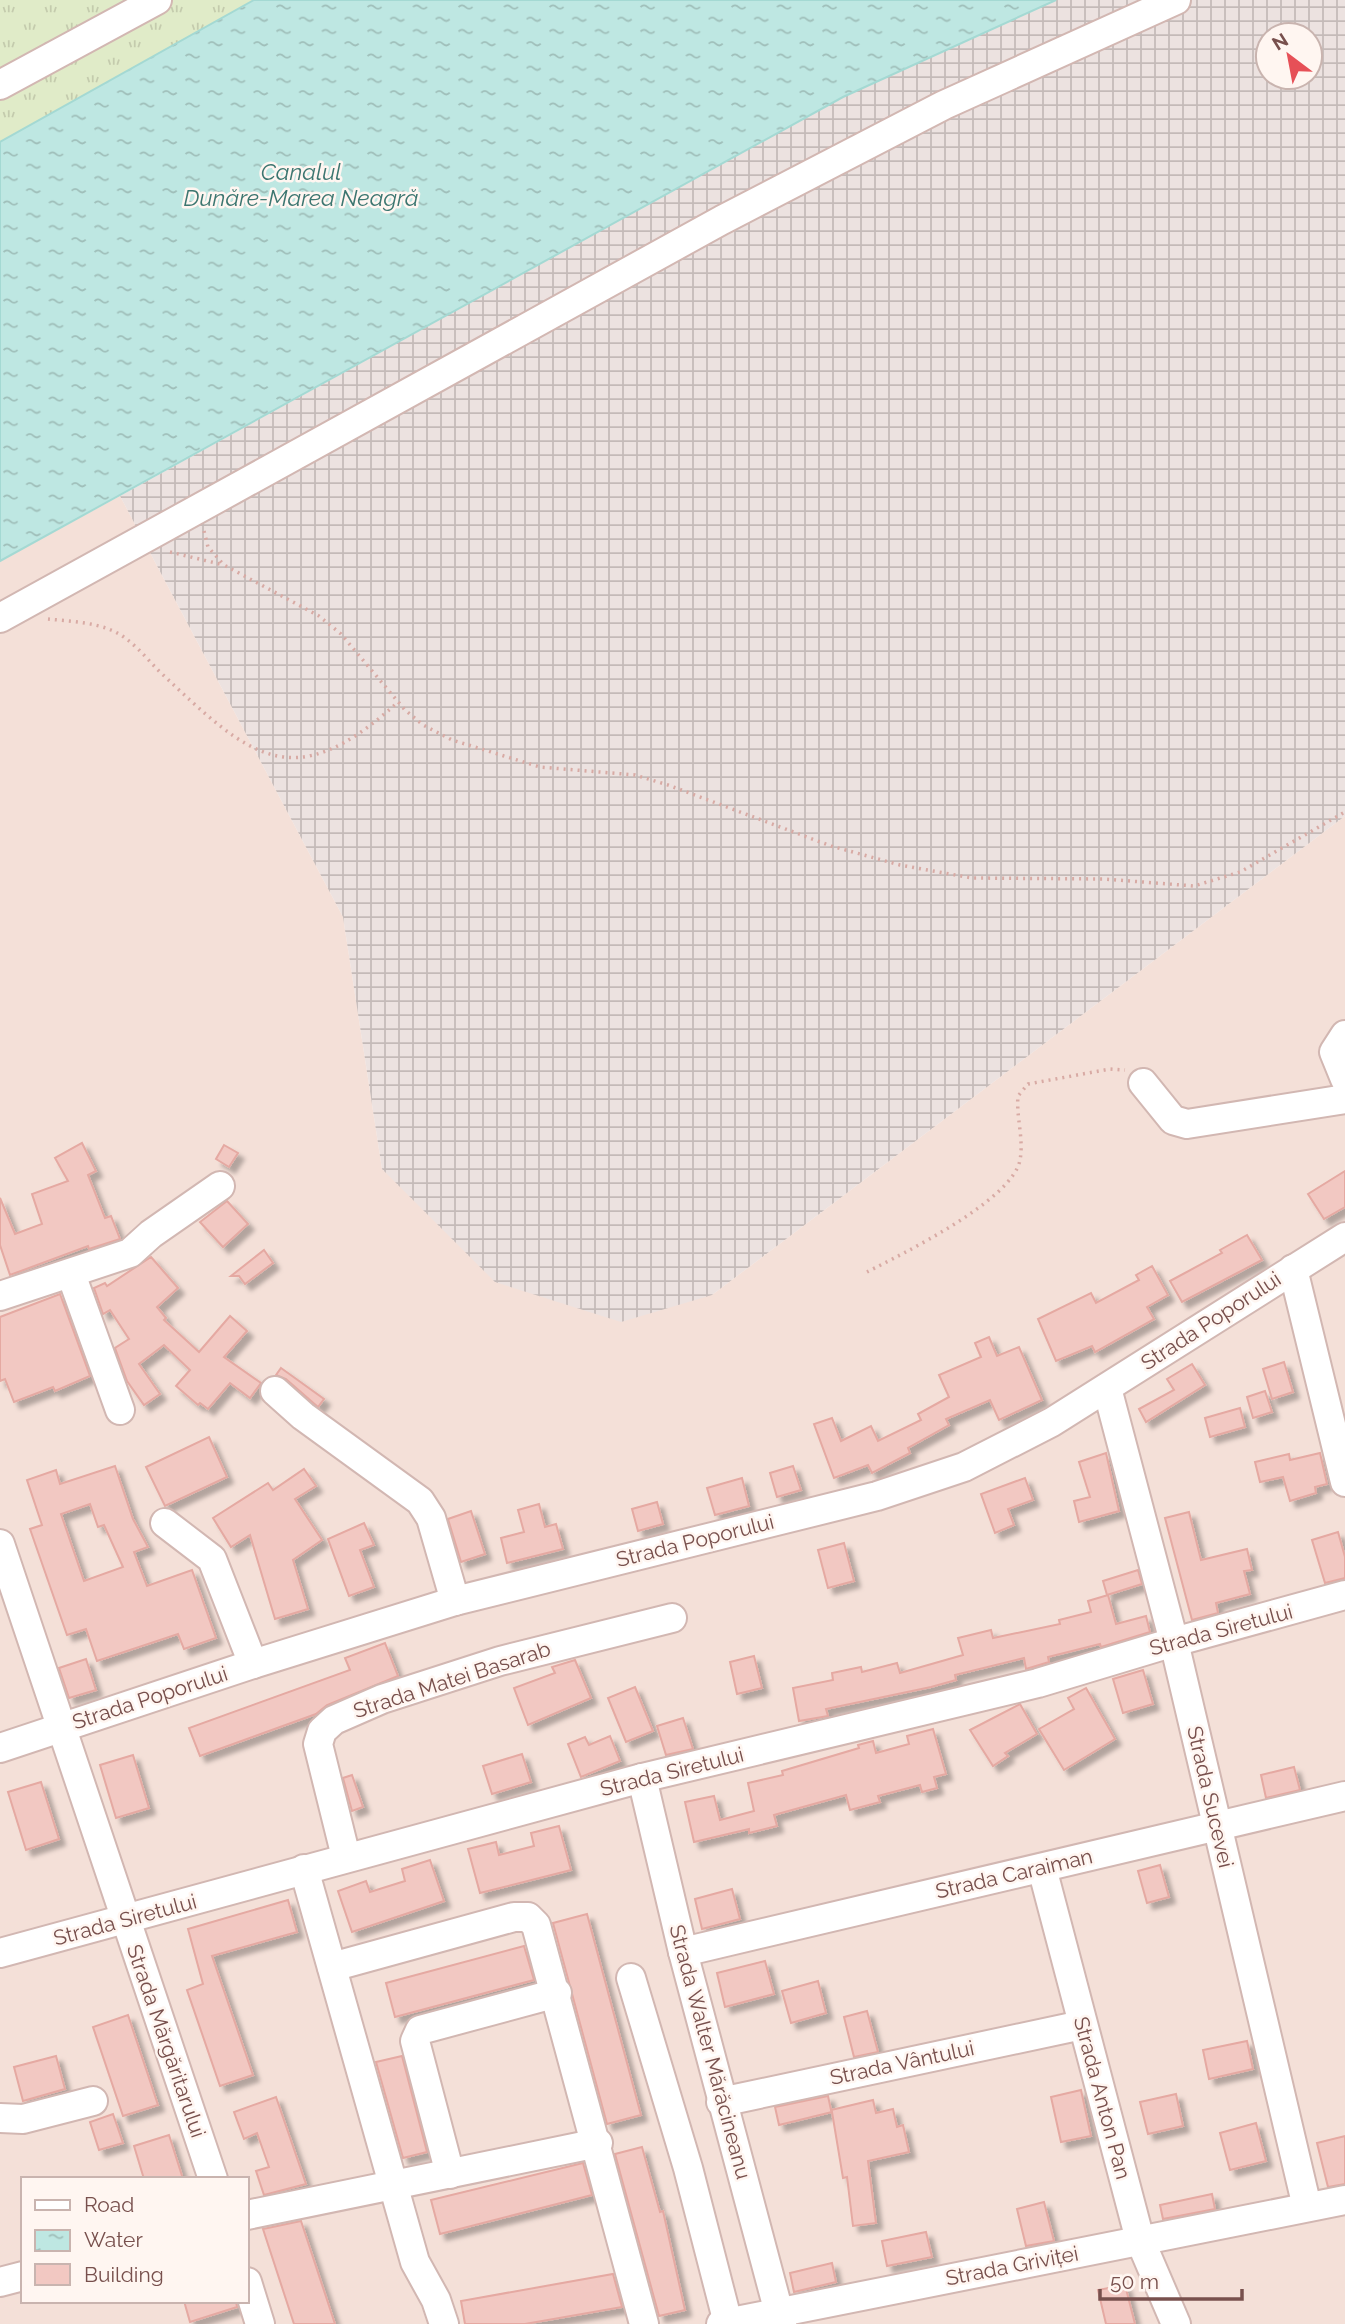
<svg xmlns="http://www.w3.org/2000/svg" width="1345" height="2324" viewBox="0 0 1345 2324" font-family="Raleway,sans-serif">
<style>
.residential{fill:#f4e0d8;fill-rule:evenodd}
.industrial{fill:url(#industrial-grid);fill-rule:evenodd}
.grass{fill:url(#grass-tufts)}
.water{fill:url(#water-ripples);stroke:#a4d9d3;stroke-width:2}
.building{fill:#f2c8c2;stroke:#e5a9a2;stroke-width:2;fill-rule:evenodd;filter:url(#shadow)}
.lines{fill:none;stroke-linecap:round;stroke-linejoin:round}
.minor-casing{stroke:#d2b7b2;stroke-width:32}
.path{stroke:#d8aaa4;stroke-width:3.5;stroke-dasharray:2 5;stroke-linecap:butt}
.minor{stroke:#fff;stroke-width:28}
.labels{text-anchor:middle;stroke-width:5;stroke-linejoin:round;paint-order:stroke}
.street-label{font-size:21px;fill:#78504d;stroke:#fff6f1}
.water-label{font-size:23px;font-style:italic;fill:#3c7670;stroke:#fff6f1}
</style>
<defs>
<pattern id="industrial-grid" width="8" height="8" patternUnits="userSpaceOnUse" patternTransform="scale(1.75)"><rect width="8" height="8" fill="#ece2e0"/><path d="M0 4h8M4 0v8" fill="none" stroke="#c4bab8"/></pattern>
<pattern id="grass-tufts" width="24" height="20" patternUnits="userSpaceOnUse" patternTransform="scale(1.75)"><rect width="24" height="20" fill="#e0ebc8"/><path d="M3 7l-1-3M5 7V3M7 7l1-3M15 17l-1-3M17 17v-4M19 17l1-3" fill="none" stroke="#c4cbad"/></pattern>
<pattern id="water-ripples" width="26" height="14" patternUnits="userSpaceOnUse" patternTransform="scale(1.75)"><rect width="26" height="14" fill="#bee7e2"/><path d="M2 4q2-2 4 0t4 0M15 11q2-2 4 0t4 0" fill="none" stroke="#9fbeb9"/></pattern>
<filter id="shadow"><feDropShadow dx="6" dy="6" stdDeviation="2" flood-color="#0004"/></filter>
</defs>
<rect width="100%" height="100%" fill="#fdf0ea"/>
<path class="residential" d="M120,496l223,421 39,252 330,126 633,-479v1508h-1345v-1763zM23,2179h224v122h-224z"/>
<path class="industrial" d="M1056,0h289v816l-633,479 -91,27 -126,-40 -113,-113 -39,-252 -223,-421 723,-399zM1268,35h42v42h-42z"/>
<polygon class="grass" points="0,0 254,0 0,142"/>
<polygon class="water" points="254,0 1056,0 843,97 0,561 0,142"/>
<g class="building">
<polygon points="82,1143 96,1171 88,1175 105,1218 111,1216 120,1239 89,1249 88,1246 10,1275 0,1245 0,1198 15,1234 42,1224 32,1194 68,1181 55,1158"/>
<polygon points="224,1145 238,1153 229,1167 216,1159"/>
<polygon points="1345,1171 1345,1207 1324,1219 1308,1194"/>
<polygon points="227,1201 248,1224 223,1247 200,1222"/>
<polygon points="1247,1235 1262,1260 1182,1302 1170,1281 1222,1253 1220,1250"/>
<polygon points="264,1250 273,1263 245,1284 239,1276 231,1276"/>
<polygon points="151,1257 178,1288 157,1307 166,1318 164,1320 199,1352 230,1316 247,1331 224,1357 261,1383 250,1398 230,1383 208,1409 200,1403 198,1405 176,1386 190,1370 164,1345 139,1364 160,1394 144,1405 127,1381 115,1348 129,1339 110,1310 103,1314 94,1288 105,1283 107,1286"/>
<polygon points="1152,1266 1168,1295 1147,1307 1154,1319 1095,1352 1092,1346 1056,1361 1038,1319 1091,1293 1096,1303 1139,1280 1136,1275"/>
<polygon points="60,1294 90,1376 55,1391 53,1387 14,1402 5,1379 0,1381 0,1317"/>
<polygon points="989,1337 997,1356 1019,1347 1042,1400 999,1420 990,1400 946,1419 949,1425 908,1448 910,1453 872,1473 868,1465 834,1478 814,1424 832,1418 841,1441 871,1426 878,1441 921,1420 918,1414 949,1397 939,1375 981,1357 975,1343"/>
<polygon points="1284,1362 1293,1392 1272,1399 1263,1369"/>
<polygon points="1192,1364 1205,1385 1146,1422 1139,1409 1174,1390 1167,1379"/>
<polygon points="281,1368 324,1399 318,1407 286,1379 276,1375"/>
<polygon points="1265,1391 1272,1412 1253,1418 1247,1397"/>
<polygon points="1240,1408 1245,1427 1210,1437 1205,1418"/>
<polygon points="209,1437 227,1477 165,1506 146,1467"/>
<polygon points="1106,1453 1119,1511 1079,1522 1074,1501 1090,1497 1079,1462"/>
<polygon points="1320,1453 1327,1484 1315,1487 1316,1493 1290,1501 1283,1477 1260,1482 1255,1462 1289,1454 1290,1460"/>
<path d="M115,1466l18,53 15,28 -14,5 13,34 45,-16 24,68 -32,11 -6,-15 -81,27 -11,-32 -19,6 -37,-106 12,-4 -15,-45 29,-10 4,14zM90,1504l8,23 6,-2 19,42 -39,14 -23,-67z"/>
<polygon points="793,1466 801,1490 777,1497 770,1473"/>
<polygon points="304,1469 316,1486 295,1499 322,1540 293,1560 308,1609 275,1619 250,1535 231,1547 213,1518 268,1483 273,1490"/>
<polygon points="742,1478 749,1506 715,1515 707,1488"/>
<polygon points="1025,1478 1033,1500 1008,1509 1014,1525 995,1533 981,1494"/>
<polygon points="657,1502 663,1524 638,1531 632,1509"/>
<polygon points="539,1504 545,1527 556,1524 563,1549 507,1563 501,1538 524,1532 518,1510"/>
<polygon points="471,1511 485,1554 461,1562 448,1519"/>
<polygon points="1189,1512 1201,1560 1247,1549 1252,1570 1244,1571 1250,1594 1216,1603 1218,1613 1192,1620 1165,1518"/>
<polygon points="364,1523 374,1545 360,1550 374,1587 349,1596 328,1539"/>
<polygon points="1338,1532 1345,1557 1345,1578 1325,1583 1312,1540"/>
<polygon points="844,1543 854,1581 828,1588 818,1550"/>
<polygon points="1138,1570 1142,1584 1107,1595 1103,1581"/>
<polygon points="1108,1595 1116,1624 1146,1616 1150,1632 1101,1647 1100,1644 1048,1657 1049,1662 1026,1669 1024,1658 955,1675 956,1680 931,1687 826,1709 828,1716 799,1721 793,1688 833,1680 832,1673 861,1667 862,1672 897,1663 900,1673 963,1655 958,1638 991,1630 993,1638 1060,1624 1059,1620 1091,1612 1088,1601"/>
<polygon points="385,1643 398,1676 327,1705 316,1714 200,1756 189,1728 350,1670 345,1658"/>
<polygon points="754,1656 762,1688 737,1694 730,1662"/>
<polygon points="86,1659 96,1690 69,1698 59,1668"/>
<polygon points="575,1660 591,1698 528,1725 514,1688 555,1673 552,1667"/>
<polygon points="1143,1670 1153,1704 1123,1713 1113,1679"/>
<polygon points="635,1687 653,1731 626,1742 608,1698"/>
<polygon points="1086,1688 1115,1739 1064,1770 1039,1729 1074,1709 1068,1698"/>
<polygon points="1020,1704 1037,1734 1005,1753 1008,1756 993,1766 970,1730"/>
<polygon points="683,1718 693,1749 666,1755 657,1726"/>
<polygon points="933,1729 946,1774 934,1777 937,1788 922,1792 920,1785 878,1796 880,1802 850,1810 846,1795 774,1815 777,1826 749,1833 749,1829 694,1842 685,1802 714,1796 720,1820 754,1811 748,1783 783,1775 782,1771 859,1748 858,1745 873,1741 876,1753 909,1744 907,1736"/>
<polygon points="610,1736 620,1761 581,1777 568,1744 585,1737 589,1745"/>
<polygon points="522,1754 531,1782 492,1794 483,1766"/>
<polygon points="133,1755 149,1808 116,1818 100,1765"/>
<polygon points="1294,1767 1300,1790 1266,1798 1261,1775"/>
<polygon points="352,1775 363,1807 352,1811 343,1778"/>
<polygon points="41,1782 59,1839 26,1850 8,1792"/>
<polygon points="559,1826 571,1870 480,1893 468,1849 496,1842 499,1855 534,1846 531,1833"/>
<polygon points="430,1860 444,1901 352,1932 338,1891 366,1881 370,1892 405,1881 402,1869"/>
<polygon points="1160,1865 1169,1897 1147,1903 1138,1871"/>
<polygon points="732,1889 740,1919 702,1929 695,1899"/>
<polygon points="288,1900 297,1932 212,1956 253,2075 220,2086 187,1990 203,1984 188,1929"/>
<polygon points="587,1914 641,2115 607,2124 553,1923"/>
<polygon points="524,1946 534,1980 395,2017 386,1983"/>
<polygon points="765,1961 774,1994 725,2007 717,1973"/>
<polygon points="818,1981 826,2013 791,2023 782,1991"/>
<polygon points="867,2011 878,2052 854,2057 844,2017"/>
<polygon points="128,2015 158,2105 123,2116 93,2027"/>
<polygon points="1247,2041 1253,2069 1209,2079 1203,2050"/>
<polygon points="56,2056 65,2089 23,2101 14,2067"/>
<polygon points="402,2056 427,2152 403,2158 376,2062"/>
<polygon points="1081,2090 1091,2136 1061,2142 1051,2097"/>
<polygon points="1176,2094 1183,2126 1148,2134 1140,2102"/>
<polygon points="828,2096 831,2110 873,2100 876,2113 893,2109 897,2127 903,2125 909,2152 868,2161 876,2223 853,2226 847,2177 843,2178 832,2112 779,2125 775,2107"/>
<polygon points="276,2097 306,2184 264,2195 256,2171 269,2167 257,2133 244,2139 234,2112"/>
<polygon points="113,2114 123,2143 99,2150 90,2122"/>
<polygon points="1256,2123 1266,2161 1230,2170 1220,2133"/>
<polygon points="169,2135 183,2179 144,2179 134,2146"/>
<polygon points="1345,2136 1345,2184 1328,2187 1317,2143"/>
<polygon points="642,2147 660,2212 663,2211 685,2310 659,2316 615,2154"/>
<polygon points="583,2163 592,2195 440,2234 431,2200"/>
<polygon points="1212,2194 1215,2209 1163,2219 1160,2205"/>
<polygon points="1044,2202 1054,2241 1026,2246 1017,2209"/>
<polygon points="301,2221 335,2324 294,2324 263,2229"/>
<polygon points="926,2232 932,2257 887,2266 882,2241"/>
<polygon points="832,2263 836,2282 794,2292 790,2273"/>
<polygon points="613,2274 622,2307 525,2324 465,2324 461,2301"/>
<polygon points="1125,2285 1135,2324 1106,2324 1098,2290"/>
<polygon points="184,2301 236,2301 237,2307 190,2322"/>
</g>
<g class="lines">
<defs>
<g id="minor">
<polyline points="0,85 157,0"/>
<polyline points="0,618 722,220 944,105 1176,0"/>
<polyline points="1345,1035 1334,1052 1345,1079"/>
<polyline points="1143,1083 1173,1120 1187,1124 1345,1099"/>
<polyline points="1293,1269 1345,1482"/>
<polyline points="71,1274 120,1410"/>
<polyline points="0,1296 130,1253 151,1234 220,1186"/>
<polyline points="1107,1388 1174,1642 1307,2207"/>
<polyline points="275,1391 303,1416 420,1501 431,1518 455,1601"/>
<polyline points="165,1523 212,1559 253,1664"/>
<polyline points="0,1544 213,2179"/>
<polyline points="0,1748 253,1664 455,1601 877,1496 964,1467 1052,1422 1345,1237"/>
<polyline points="642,1778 683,1952 782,2324"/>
<polyline points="346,1857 318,1744 322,1731 334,1720 382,1699 500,1661 672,1618"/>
<polyline points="1042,1868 1140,2240 1176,2324"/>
<polyline points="304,1869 415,2262 436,2300 444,2324"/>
<polyline points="683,1952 1345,1796"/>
<polyline points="0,1953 642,1778 1038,1683 1174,1642 1345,1595"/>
<polyline points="332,1967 514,1917 528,1917 536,1925 644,2324"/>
<polyline points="631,1978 688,2168 728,2323"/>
<polyline points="721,2102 1082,2025"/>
<polyline points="0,2118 23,2119 93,2101"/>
<polyline points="450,2174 415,2041 420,2030 557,1993"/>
<polyline points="247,2215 598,2143"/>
<polyline points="0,2282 23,2276"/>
<polyline points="247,2282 260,2324"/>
<polyline points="721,2324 1345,2200"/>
</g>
</defs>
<use href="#minor" class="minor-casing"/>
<g class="path">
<polyline points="204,531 208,547 224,565 319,616 341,634 405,710 423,725 452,740 540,767 635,775 668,785 831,846 900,865 972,878 1104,879 1194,886 1240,872 1345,812"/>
<polyline points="170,552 224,565"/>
<path d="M48,619c20,2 44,3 63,11 20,8 34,27 49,42 89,84 132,127 238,30"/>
<path d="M867,1272c35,-18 145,-71 153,-112 4,-21 -4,-43 -2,-64l10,-12 82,-15 15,1"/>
</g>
<use href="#minor" class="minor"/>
</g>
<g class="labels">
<g class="street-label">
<text transform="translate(1211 1321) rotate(-33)" y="7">Strada Poporului</text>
<text transform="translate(695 1541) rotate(-14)" y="7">Strada Poporului</text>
<text transform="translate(1221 1630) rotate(-15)" y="7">Strada Siretului</text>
<text transform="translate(452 1680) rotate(-18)" y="7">Strada Matei Basarab</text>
<text transform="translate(150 1698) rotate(-18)" y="7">Strada Poporului</text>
<text transform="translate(672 1772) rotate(-14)" y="7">Strada Siretului</text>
<text transform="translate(1210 1797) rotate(77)" y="7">Strada Sucevei</text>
<text transform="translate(1014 1874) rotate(-13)" y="7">Strada Caraiman</text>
<text transform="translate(125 1920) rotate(-15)" y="7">Strada Siretului</text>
<text transform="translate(166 2041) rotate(71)" y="7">Strada Mărgăritarului</text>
<text transform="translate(710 2052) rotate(75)" y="7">Strada Walter Mărăcineanu</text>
<text transform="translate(902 2063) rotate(-12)" y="7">Strada Vântului</text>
<text transform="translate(1102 2098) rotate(75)" y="7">Strada Anton Pan</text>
<text transform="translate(1012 2266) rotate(-11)" y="7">Strada Griviței</text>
</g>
<g class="water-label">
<text x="301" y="180">Canalul<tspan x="301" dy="26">Dunăre-Marea Neagră</tspan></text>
</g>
</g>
<rect x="21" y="2177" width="228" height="126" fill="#fff6f1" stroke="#c9b4af" stroke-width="2"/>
<rect x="35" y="2200" width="35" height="10" fill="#ffffff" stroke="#c9b4af" stroke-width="2"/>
<text x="84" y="2212" font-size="21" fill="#78504d">Road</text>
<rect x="35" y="2230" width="35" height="21" fill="url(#water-ripples)" stroke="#c9b4af" stroke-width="2"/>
<text x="84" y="2247" font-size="21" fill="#78504d">Water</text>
<rect x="35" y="2264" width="35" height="21" fill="#f2c8c2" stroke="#c9b4af" stroke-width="2"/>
<text x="84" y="2282" font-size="21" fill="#78504d">Building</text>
<g transform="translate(1289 56) rotate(328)"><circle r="33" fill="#fff6f1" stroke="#c9b4af" stroke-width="2"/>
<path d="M0-5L12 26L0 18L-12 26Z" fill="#e65057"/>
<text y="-10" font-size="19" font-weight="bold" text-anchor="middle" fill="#78504d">N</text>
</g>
<path d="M1100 2289v10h142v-10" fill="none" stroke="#78504d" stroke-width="3.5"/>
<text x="1110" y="2289" font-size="21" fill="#78504d" stroke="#fff6f1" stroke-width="5" paint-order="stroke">50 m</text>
</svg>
